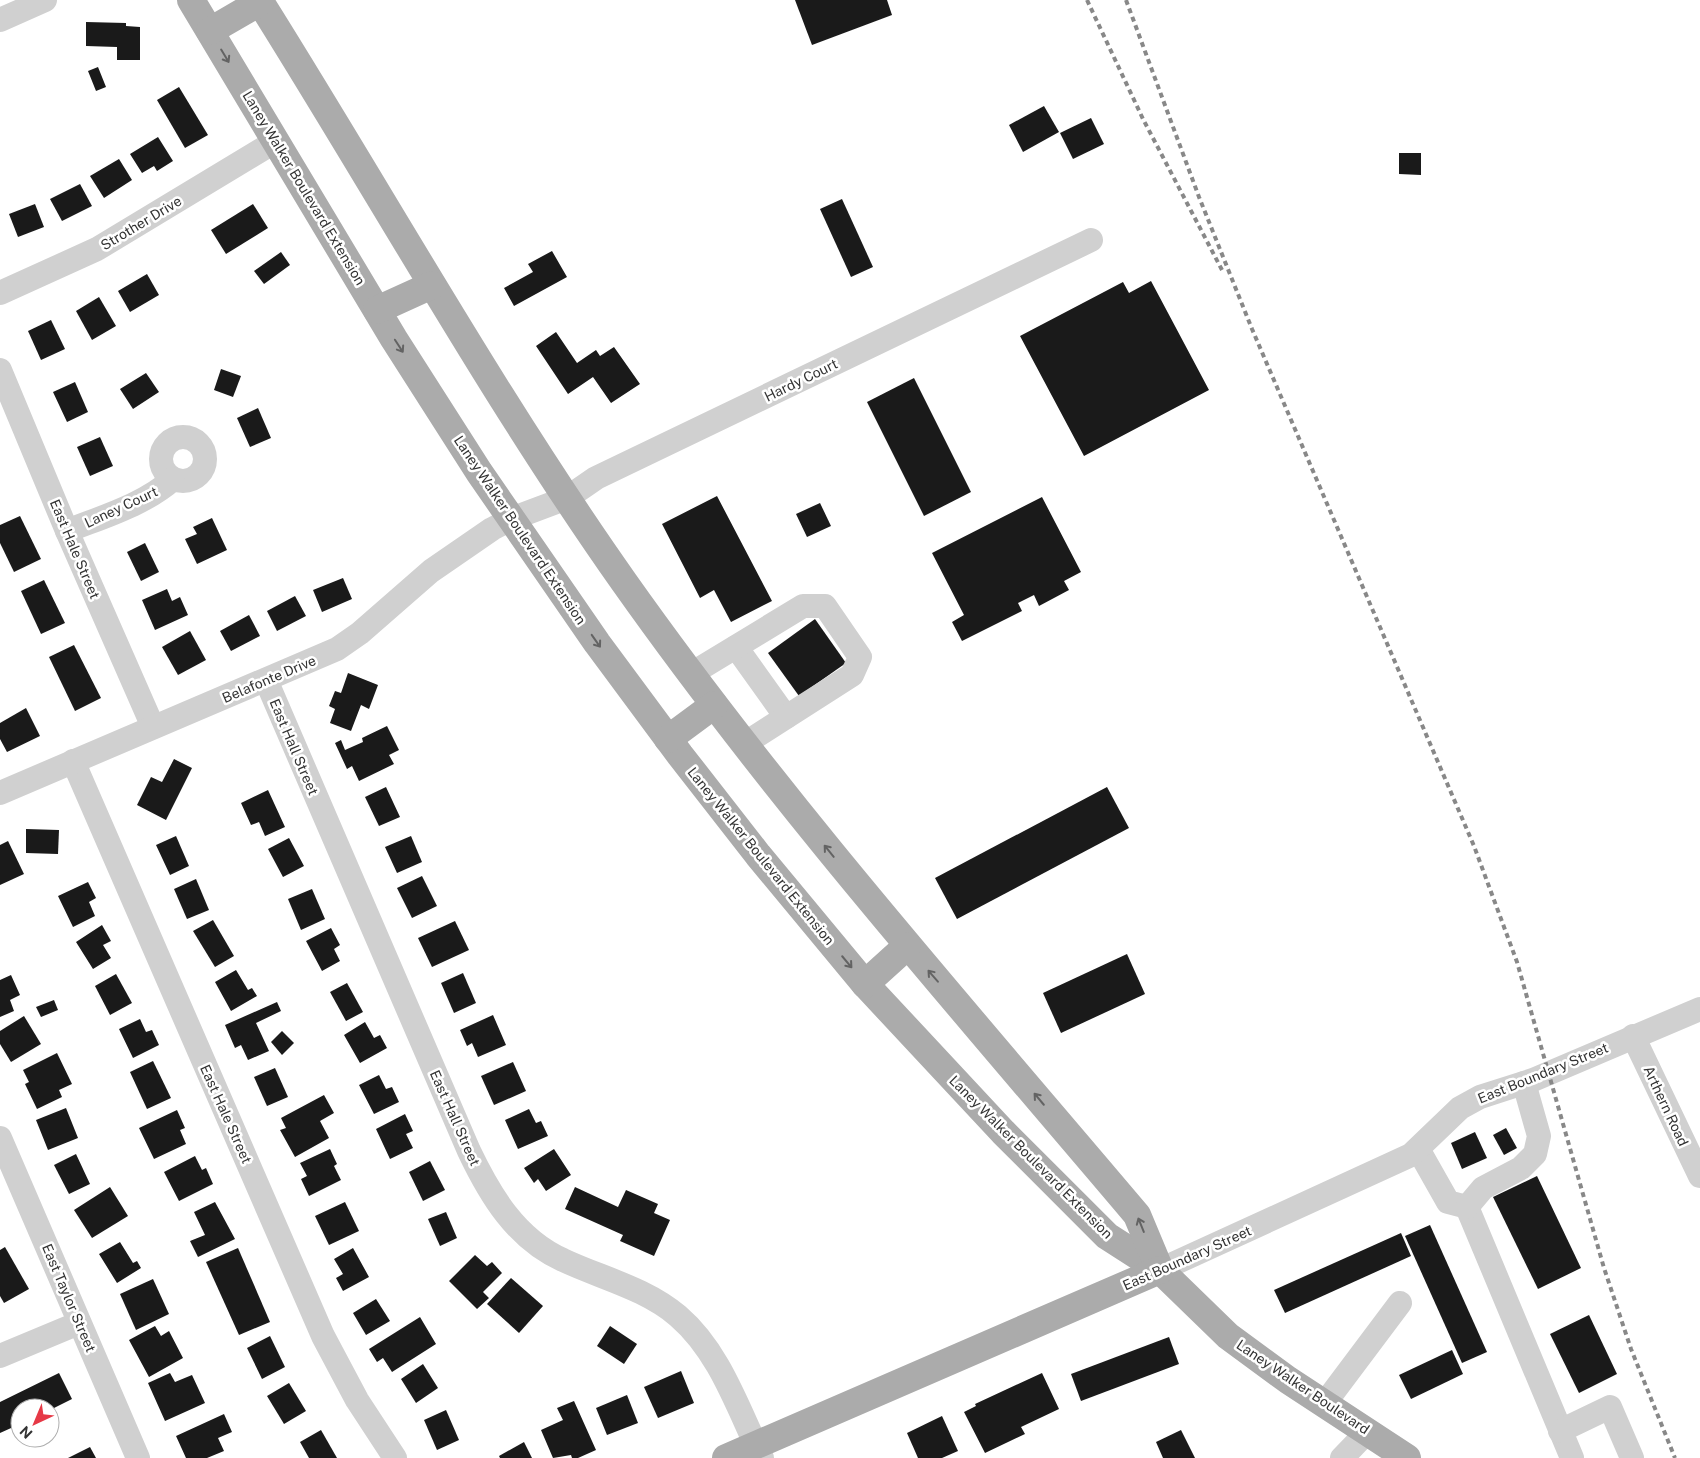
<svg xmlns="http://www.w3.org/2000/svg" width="1700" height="1458" viewBox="0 0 1700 1458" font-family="'Public Sans',sans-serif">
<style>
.building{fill:#1a1a1a}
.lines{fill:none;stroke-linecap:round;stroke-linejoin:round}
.minor{stroke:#d0d0d0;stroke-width:24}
.major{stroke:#ababab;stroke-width:28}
.rail{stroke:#888;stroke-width:4;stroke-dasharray:5 4;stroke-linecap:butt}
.oneway{stroke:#636363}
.labels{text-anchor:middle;stroke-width:5;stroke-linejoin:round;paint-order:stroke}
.street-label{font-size:14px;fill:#333;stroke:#fff}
</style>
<rect width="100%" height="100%" fill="#fff"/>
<g class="building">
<polygon points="795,0 887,0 892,15 812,45"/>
<polygon points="86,22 126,23 126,26 140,27 140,60 117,60 117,47 86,46"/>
<polygon points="98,67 106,87 96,91 88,71"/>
<polygon points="179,87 208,135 185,148 157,100"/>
<polygon points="1044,106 1059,132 1023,152 1009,125"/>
<polygon points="1091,118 1104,144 1073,159 1060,133"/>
<polygon points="158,137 173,161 157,171 154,166 142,173 130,154"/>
<polygon points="1399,153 1421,153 1421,175 1399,174"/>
<polygon points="119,159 132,180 104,198 90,176"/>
<polygon points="80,184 92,206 62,221 50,199"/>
<polygon points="842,199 873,267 851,277 820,209"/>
<polygon points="35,204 44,227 18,237 9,214"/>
<polygon points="253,204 268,228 226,254 211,230"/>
<polygon points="552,251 567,277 514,306 504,288 533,272 528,264"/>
<polygon points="281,252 290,265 264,284 254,271"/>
<polygon points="147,274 159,295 130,312 118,291"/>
<polygon points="1151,281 1209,390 1084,456 1020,336 1123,282 1129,293"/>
<polygon points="99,297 116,326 92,340 76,311"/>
<polygon points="51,320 65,349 41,360 28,331"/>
<polygon points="556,332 577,363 596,350 600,356 614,347 640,384 611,403 593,377 568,394 536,346"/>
<polygon points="221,369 241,376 233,397 214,390"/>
<polygon points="146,373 159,392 133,409 120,389"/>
<polygon points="914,378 971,492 924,516 867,402"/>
<polygon points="75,382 88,412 67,422 53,392"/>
<polygon points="258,408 271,438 250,447 237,418"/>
<polygon points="100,437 113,466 90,476 77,447"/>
<polygon points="717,496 772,601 731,622 714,590 700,598 662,524"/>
<polygon points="1042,497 1081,572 1064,581 1069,590 1039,606 1034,595 1018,603 1022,611 962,641 952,622 964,615 932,553"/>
<polygon points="820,503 831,526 807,537 796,514"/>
<polygon points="20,516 41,559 14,572 0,543 0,525"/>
<polygon points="212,518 227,550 197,564 185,539 197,534 193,527"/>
<polygon points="145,543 159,572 141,581 127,552"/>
<polygon points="343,578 352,599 322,612 313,590"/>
<polygon points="44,580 65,623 41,634 21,591"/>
<polygon points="167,589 172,601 180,597 188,615 155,630 142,600"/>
<polygon points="295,596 306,616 277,631 267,611"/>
<polygon points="249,615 260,636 231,651 220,631"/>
<polygon points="815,619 846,663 799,696 768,653"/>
<polygon points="190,631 206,660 178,675 162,647"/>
<polygon points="74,645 101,698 75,711 49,657"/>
<polygon points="348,673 378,685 369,709 361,705 351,731 330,723 335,709 329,706 335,691 341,693"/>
<polygon points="26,708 40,736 7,752 0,739 0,723"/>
<polygon points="387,726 399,750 389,755 394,764 359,781 352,766 347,769 335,743 341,740 345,750 363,742 362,738"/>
<polygon points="174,759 192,768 166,820 137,805 151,777 162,782"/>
<polygon points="386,787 400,817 379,826 365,797"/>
<polygon points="1107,787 1129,828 957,919 935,878"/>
<polygon points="268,790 285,827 265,836 259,822 251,825 241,803"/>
<polygon points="26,829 59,830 58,854 26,853"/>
<polygon points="176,836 189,866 170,875 156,845"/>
<polygon points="411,836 422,862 397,873 385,847"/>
<polygon points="289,838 304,866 283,877 268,849"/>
<polygon points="8,841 24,874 0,885 0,845"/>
<polygon points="422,876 437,906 412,918 397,888"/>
<polygon points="196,879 209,910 187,919 174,889"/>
<polygon points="88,882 96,898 89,902 95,916 73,927 58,896"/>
<polygon points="312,889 325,919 301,930 288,899"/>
<polygon points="213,920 234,956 215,967 193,931"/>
<polygon points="455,921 469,950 432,967 418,938"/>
<polygon points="102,925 111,941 103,945 111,958 93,969 76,942"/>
<polygon points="331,928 340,945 334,949 340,961 322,971 306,941"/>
<polygon points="1127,954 1145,994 1061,1033 1043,993"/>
<polygon points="236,970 248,990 252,988 257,996 231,1011 215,982"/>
<polygon points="463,973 476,1003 454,1013 441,983"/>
<polygon points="116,974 132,1003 110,1015 95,986"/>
<polygon points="11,975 20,995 10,1000 14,1011 0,1017 0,980"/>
<polygon points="347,983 363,1012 346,1021 330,992"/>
<polygon points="54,1000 58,1010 41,1017 36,1007"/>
<polygon points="277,1002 281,1011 256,1023 269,1051 248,1060 241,1045 235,1048 225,1025"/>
<polygon points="493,1015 506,1045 478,1057 472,1043 467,1046 460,1030"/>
<polygon points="24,1016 41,1044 11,1062 0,1044 0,1031"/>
<polygon points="140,1019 146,1032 152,1030 159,1045 133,1058 119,1029"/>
<polygon points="365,1022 374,1038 380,1035 387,1048 360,1063 344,1035"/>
<polygon points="282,1031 294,1043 282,1055 271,1042"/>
<polygon points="57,1053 72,1084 59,1090 62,1097 37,1109 25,1084 29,1082 23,1070"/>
<polygon points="153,1061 171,1098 147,1109 130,1072"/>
<polygon points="513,1062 526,1091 494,1105 481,1076"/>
<polygon points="275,1068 288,1097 267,1106 254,1077"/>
<polygon points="379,1075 386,1089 392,1087 399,1102 374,1114 359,1085"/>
<polygon points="324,1095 334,1113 320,1121 329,1138 295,1157 280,1130 286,1128 281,1118"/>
<polygon points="66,1108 78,1138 48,1150 36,1120"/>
<polygon points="529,1109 536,1123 541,1121 548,1136 518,1149 505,1120"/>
<polygon points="177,1110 185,1128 180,1130 186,1144 154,1159 139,1128"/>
<polygon points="405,1114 413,1131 406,1134 413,1148 390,1159 376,1129"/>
<polygon points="1506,1128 1517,1148 1504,1155 1493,1135"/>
<polygon points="1475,1132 1487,1158 1462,1169 1451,1143"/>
<polygon points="330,1149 337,1164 334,1166 341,1180 309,1196 301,1179 307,1176 300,1163"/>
<polygon points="554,1149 571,1175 546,1191 538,1179 534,1183 524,1168"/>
<polygon points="76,1154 90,1184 69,1194 54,1165"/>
<polygon points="195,1156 202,1170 206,1168 213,1184 179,1201 164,1172"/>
<polygon points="430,1161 445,1190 423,1201 409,1172"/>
<polygon points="1537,1176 1581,1268 1538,1289 1493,1197"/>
<polygon points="110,1187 128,1216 92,1238 74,1210"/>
<polygon points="575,1187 618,1207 626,1190 658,1204 654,1213 670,1220 654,1256 620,1241 623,1235 565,1209"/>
<polygon points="215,1202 235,1239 198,1257 190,1241 205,1235 194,1212"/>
<polygon points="345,1202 359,1231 329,1245 315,1216"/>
<polygon points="446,1212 457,1238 440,1246 428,1219"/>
<polygon points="1430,1225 1487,1352 1462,1363 1405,1236"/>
<polygon points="1401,1233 1411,1256 1285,1313 1274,1290"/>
<polygon points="120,1242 133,1263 137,1261 141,1268 117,1283 99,1254"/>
<polygon points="5,1247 29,1289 4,1303 0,1296 0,1250"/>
<polygon points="238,1248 270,1322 239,1335 206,1262"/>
<polygon points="353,1248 369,1277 343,1291 336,1278 343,1274 334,1259"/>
<polygon points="475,1255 487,1266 492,1262 502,1273 483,1292 489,1298 477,1309 449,1281"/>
<polygon points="511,1278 543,1306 519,1333 487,1304"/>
<polygon points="153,1279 169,1314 136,1330 120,1294"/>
<polygon points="376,1299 390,1321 366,1335 353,1313"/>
<polygon points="1589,1315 1617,1374 1579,1393 1550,1334"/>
<polygon points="420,1317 436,1344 392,1372 383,1358 377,1362 369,1349"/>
<polygon points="155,1326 161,1336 169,1331 183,1358 149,1377 129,1340"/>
<polygon points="610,1326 637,1344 624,1364 597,1346"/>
<polygon points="270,1336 285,1367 262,1379 247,1348"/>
<polygon points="1169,1337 1179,1364 1081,1401 1071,1374"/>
<polygon points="1452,1350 1463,1374 1411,1399 1399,1375"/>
<polygon points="423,1364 438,1388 416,1403 401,1379"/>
<polygon points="681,1371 694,1403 658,1418 644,1387"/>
<polygon points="59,1373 72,1399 50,1410 50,1408 20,1408 20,1424 0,1433 0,1402"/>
<polygon points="170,1373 175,1382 192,1375 205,1403 165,1421 148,1383"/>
<polygon points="1042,1373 1059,1409 1021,1427 1025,1434 985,1453 964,1412 976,1406 975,1404"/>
<polygon points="289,1383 306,1411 284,1424 267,1396"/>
<polygon points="627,1395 638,1423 607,1435 596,1408"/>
<polygon points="574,1401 596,1450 578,1458 572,1458 571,1455 553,1458 541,1430 563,1420 557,1408"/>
<polygon points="446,1410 459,1440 437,1450 424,1420"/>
<polygon points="224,1414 232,1432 218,1438 224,1451 207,1458 186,1458 176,1436"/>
<polygon points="942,1416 958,1451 942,1458 918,1458 907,1433"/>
<polygon points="321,1430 337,1458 309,1458 300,1442"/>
<polygon points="1181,1430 1195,1458 1163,1458 1156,1442"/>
<polygon points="524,1442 532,1458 500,1458 499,1456"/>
<polygon points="90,1447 96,1458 68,1458"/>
</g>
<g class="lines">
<g class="minor">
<polyline points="0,20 45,0"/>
<polyline points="0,293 97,249 276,141"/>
<polyline points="0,370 67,531 153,727"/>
<circle cx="183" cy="459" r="22"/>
<path d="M67,531c35,-14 77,-26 106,-52"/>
<polyline points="736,647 786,717"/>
<polyline points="691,674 803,606 825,606 860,657 852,675 744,744"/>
<path d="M266,680l203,471c21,44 47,88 94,109 38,18 82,28 115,56 42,36 60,93 84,142"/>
<polyline points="73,761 323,1336 357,1400 395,1458"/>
<polyline points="0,793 337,649 360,633 431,571 492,529 511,519 567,498 596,478 1091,240"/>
<polyline points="1633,1036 1700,1176"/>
<polyline points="0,1138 138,1458"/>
<polyline points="1418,1149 1448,1202 1467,1207 1572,1458"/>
<polyline points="1467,1207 1483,1188 1521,1168 1535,1154 1539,1136 1524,1083"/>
<polyline points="1160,1270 1411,1155 1460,1108 1480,1097 1533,1080 1700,1009"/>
<polyline points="0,1356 79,1323"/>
<polyline points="1325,1403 1400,1303"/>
<polyline points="1560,1431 1610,1407 1632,1458"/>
<polyline points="1342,1458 1368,1431"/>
</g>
<g class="major">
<polyline points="191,0 394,339 479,472 597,643 680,755 758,855 865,984 1003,1132 1107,1236 1160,1270 1228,1336 1288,1380 1407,1458"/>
<path d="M259,0c122,194 233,395 365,582 157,222 338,426 513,633l23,55"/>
<polyline points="210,31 260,2"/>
<polyline points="377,310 432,285"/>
<polyline points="668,739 714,705"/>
<polyline points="865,984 907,946"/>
<polyline points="726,1458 1160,1270"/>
</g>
<g class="rail">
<polyline points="1087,0 1143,119 1222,270"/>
<polyline points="1126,0 1199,197 1252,329 1474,846 1517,962 1604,1268 1631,1349 1675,1458"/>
</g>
</g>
<defs><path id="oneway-shaft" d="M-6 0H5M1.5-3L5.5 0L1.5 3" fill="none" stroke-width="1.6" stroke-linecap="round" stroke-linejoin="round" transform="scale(1.25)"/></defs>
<g class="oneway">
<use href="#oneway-shaft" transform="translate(225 56) rotate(59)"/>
<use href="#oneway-shaft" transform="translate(399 346) rotate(57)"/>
<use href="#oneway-shaft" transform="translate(596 641) rotate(55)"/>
<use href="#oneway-shaft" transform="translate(829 851) rotate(-129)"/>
<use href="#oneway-shaft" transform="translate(847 962) rotate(50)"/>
<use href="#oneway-shaft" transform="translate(933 976) rotate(-131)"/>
<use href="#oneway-shaft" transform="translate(1039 1099) rotate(-130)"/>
<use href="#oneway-shaft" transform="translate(1141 1225) rotate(-112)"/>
</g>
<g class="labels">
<g class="street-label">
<text transform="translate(304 188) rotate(59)" y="5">Laney Walker Boulevard Extension</text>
<text transform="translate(141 223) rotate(-31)" y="5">Strother Drive</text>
<text transform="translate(801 380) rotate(-26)" y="5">Hardy Court</text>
<text transform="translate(121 507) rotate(-25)" y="5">Laney Court</text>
<text transform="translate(520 530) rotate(56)" y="5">Laney Walker Boulevard Extension</text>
<text transform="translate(75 549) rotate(67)" y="5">East Hale Street</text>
<text transform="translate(269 679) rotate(-23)" y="5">Belafonte Drive</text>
<text transform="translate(294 747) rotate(67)" y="5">East Hall Street</text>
<text transform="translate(761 856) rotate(51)" y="5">Laney Walker Boulevard Extension</text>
<text transform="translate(1543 1073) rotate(-22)" y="5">East Boundary Street</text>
<text transform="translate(1666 1106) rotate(65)" y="5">Arthern Road</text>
<text transform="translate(226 1114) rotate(66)" y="5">East Hale Street</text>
<text transform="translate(455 1118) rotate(66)" y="5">East Hall Street</text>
<text transform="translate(1031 1157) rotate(45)" y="5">Laney Walker Boulevard Extension</text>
<text transform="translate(1187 1258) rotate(-24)" y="5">East Boundary Street</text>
<text transform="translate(69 1298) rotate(67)" y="5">East Taylor Street</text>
<text transform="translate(1303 1387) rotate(34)" y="5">Laney Walker Boulevard</text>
</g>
</g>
<g transform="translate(35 1423) rotate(224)"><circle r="24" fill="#ffffff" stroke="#adadad"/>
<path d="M0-4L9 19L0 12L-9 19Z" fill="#e63946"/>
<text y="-8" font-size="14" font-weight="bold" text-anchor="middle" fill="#333333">N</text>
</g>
</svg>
